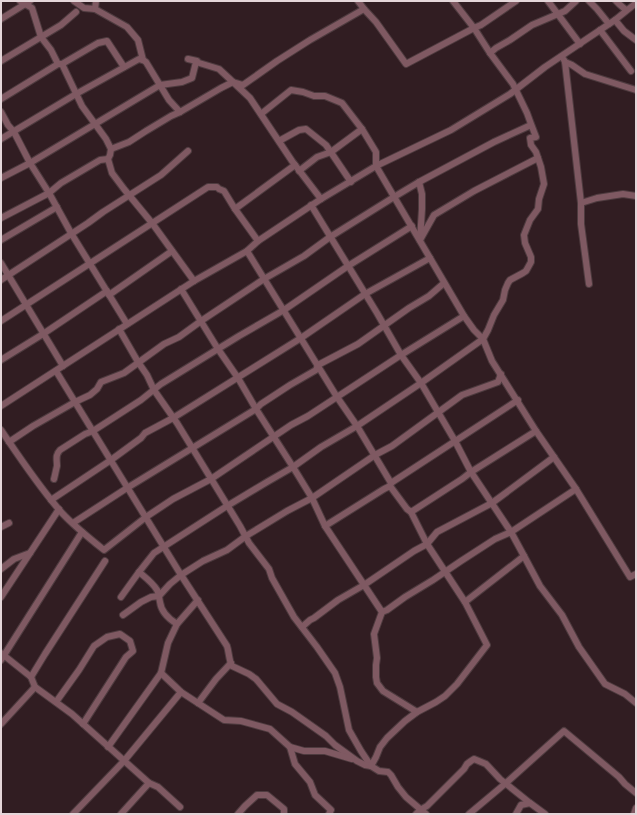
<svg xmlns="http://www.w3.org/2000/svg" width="637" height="815" viewBox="0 0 637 815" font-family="'PT Sans Narrow',sans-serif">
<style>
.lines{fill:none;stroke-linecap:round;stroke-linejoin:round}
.minor-casing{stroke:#4e3b3f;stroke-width:8}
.minor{stroke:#7f5962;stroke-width:6}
</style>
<rect width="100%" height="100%" fill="#311d22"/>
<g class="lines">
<defs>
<g id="minor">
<polyline points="74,1 84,8 95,9 127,27 138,40 143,60"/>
<polyline points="358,1 364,9"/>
<polyline points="548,1 580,44"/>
<polyline points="589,1 597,9 609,24"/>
<polyline points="616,1 619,4 626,10"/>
<polyline points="95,9 96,1"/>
<polyline points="1,19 30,1"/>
<polyline points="615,20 624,31 636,40"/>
<polyline points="600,30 631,71"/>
<polyline points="490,53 496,48 510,40 532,25 565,11 576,1"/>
<polyline points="188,59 197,61 196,62 219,69 233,82 243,85 277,61 310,40 364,9 376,22 406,64 474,28 481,25 516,1"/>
<polyline points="564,60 565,62 572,65 585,74 636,90"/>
<polyline points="1,61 61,25 76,12"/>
<polyline points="565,62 581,203 581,224 589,284"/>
<polyline points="62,64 98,43 107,41 124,67"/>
<polyline points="1,99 58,64"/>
<polyline points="1,112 8,125 14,132 30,163 49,193 71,233 127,324"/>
<polyline points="1,139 76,94 139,59 143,60 146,62 169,100 180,112"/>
<polyline points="279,141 299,130 306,129 326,145 351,182"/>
<polyline points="111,149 129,142 146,131 171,116 180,112 221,88 233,82 250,98 292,161 321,199"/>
<polyline points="108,159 112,173 124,189 152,223 194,281"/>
<polyline points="299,171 317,157 331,152 362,129"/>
<polyline points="1,178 30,163 160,85 182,82 192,78 196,62"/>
<polyline points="419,182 422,194 422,209 420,240 434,215 474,191 538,158"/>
<polyline points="581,203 597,198 623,194 636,196"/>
<polyline points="311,205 377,313 401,355 421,383 455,441 471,472 511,532 576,489 536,431"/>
<polyline points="235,209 295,165"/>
<polyline points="1,218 49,193 61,183 100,160 108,159 110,155 111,149 106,139 82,106 62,64 58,64 51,50 41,37 32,8 20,1"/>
<polyline points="1,240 57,207"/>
<polyline points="247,251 337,397 357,426 391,483 390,486"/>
<polyline points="1,263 63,366"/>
<polyline points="1,280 88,223 103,212 161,175 188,151"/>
<polyline points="181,289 218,349 238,378 256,409 293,467 312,498 325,526"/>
<polyline points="109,295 172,251"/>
<polyline points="1,321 208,187 217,187 219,189 224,191 235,209 258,241"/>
<polyline points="119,329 138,362 147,375 154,390 177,423 240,526 249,543 269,569 272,578 294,617 317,647 335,673 340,687 349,730 361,751 371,766 379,771 388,772 391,775 398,787 406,797 426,814"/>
<polyline points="1,360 43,334 107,291"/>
<path d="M56,371c42,68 83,136 125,204l22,-14 24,-11 19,-14 41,-25 25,-13 63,-43 17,-9 70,-51 36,-13 3,-8"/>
<polyline points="1,406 194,281 247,251 258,241 321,199 376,166 451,130 510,94 545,67 615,20 636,3"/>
<path d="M1,430c19,28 38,57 61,83 12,13 27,25 42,37l42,-33 27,-18 38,-20 80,-54 17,-9 93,-61 63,-39"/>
<polyline points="9,442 33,426 75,402 90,395 97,389 101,382 124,373 164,344 179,337 201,321 264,279 304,256 330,237 394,197 419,182 494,142 531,125"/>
<path d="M54,479c1,-4 2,-9 3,-13 0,-6 -2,-11 3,-16l25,-16 8,-3 48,-31 20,-16 78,-48 45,-26 64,-44 64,-40"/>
<polyline points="391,483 518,400"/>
<polyline points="576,489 630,577 636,574"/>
<polyline points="51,500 111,460 141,438 145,433 173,418 301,338 365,294 430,258"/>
<polyline points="73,523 127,488 256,409 261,404 290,385 316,370 318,365 358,344 409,308 429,296 444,283"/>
<polyline points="1,527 9,523"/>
<polyline points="524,556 540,586 562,615 579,647 605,684 625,694 636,703"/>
<polyline points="1,569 14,559 30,553"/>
<polyline points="139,572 154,553 227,506 267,482 293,467 321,447 357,426 421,383 483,339 474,330 464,316 376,166 376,152 362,129 342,103 325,96 314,96 303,92 291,90 261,114"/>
<polyline points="1,597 59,509"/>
<path d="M121,597l18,-25c6,5 14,11 18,18 2,3 2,8 3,12 1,9 9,17 17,22"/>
<polyline points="382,612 387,610 405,597 433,580 461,561 495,539 511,532 524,556 465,602"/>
<path d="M123,615l18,-13 10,-5 8,-1 11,-12 11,-9 46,71c2,6 2,15 5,20l17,8 7,5 21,25 15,8 34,24 9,9 22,16 8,4 6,1"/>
<polyline points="302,627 310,620 314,618 338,600 364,585 414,551 427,544 437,532 492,503 554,457"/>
<polyline points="1,653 31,677 35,687 72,714 149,783 158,787 180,807"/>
<polyline points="1,660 82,532"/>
<polyline points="161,673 181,692 224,720 241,721 270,729 290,747 304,751 325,751 352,759"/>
<polyline points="31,677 45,654 105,561"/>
<polyline points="56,702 79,670 94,646 107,637 120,634 130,641 133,651 126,657 83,724"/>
<polyline points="198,703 216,679 231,663"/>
<polyline points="417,712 383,691 377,683 376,677 376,665 377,658 374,634 382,612 325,526 384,489 390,486 407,509 411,512 462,479 471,472 536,431 492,361 483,339 488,330 494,315 503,300 505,290 508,283 510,280 523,273 526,271 531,262 531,257 525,243 524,235 530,220 538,209 539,199 544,184 541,167 536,152 531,145 530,138 536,137 531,124 527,113 513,84 490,53 474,28 453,1"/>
<polyline points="1,724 35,687"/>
<polyline points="108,747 161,673 168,643 177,624 198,600"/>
<polyline points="290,747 295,764 310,782 315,795 331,810 329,814"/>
<polyline points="371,766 376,757 380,747 387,738 405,721 417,712 436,702 445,696 457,684 487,645 465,602 427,544 411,512"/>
<polyline points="73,814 124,761 181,692"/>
<polyline points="121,814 149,783"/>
<polyline points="238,814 245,806 257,795 267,795 284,809 284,814"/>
<polyline points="416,814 420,810 427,806 464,769 467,764 471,761 474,759 486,764 500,779 530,803"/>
<polyline points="469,814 506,783 564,731 619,777 625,784 636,793"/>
<polyline points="516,814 521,805 530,803 545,814"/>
<polyline points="634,814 636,808"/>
</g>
</defs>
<use href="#minor" class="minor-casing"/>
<use href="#minor" class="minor"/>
</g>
<rect width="637" height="815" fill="none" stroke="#e4d6d9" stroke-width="4"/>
</svg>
